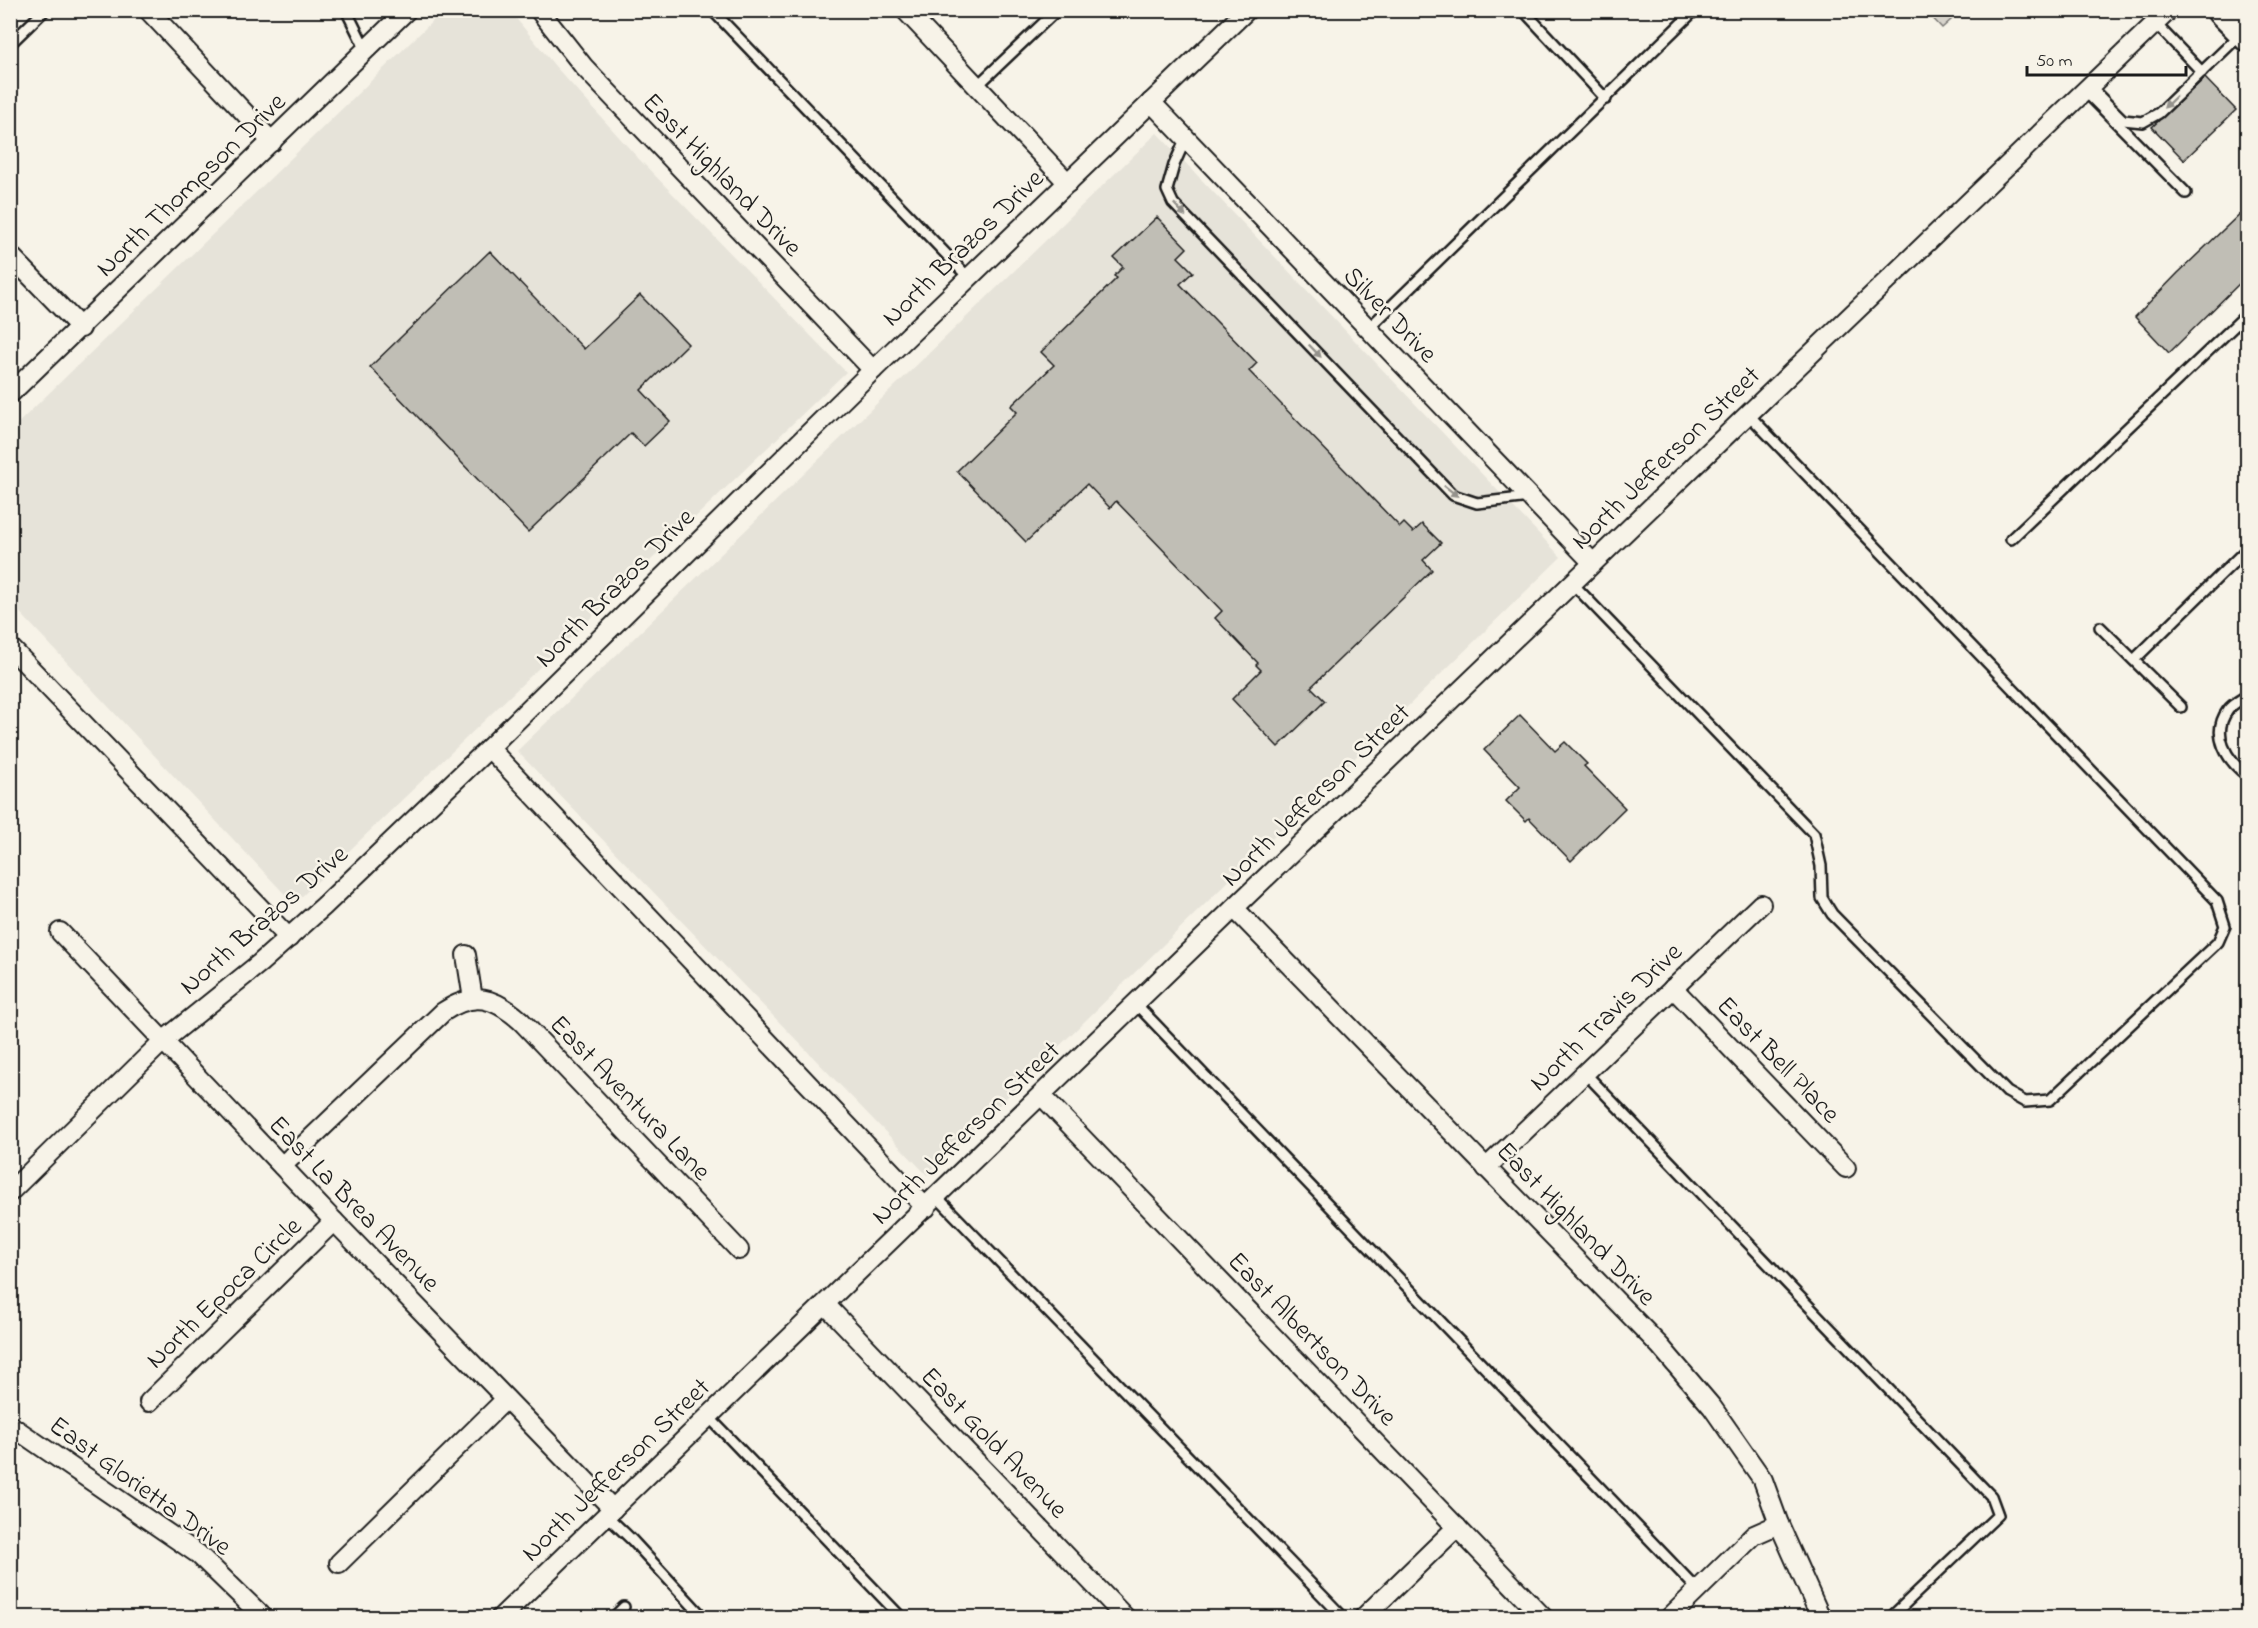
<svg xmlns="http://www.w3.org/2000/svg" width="2258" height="1628" viewBox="0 0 2258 1628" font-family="'Indie Flower',sans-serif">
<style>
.built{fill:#e6e3d9}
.green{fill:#d7d3cb;stroke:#7a7874;stroke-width:1.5}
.building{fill:#c0beb5;stroke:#1c1c1c;stroke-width:1.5}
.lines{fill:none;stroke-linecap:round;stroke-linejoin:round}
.lane-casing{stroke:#1c1c1c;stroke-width:14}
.street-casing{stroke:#1c1c1c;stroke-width:22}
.primary-casing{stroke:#1c1c1c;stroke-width:33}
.lane{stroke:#f7f3e8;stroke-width:9}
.street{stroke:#f7f3e8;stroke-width:18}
.primary{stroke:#f7f3e8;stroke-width:28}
.oneway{fill:#94928c}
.labels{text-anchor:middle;stroke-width:5;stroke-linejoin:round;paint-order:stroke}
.street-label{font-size:27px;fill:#1c1c1c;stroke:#f7f3e8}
</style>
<rect width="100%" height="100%" fill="#f7f3e8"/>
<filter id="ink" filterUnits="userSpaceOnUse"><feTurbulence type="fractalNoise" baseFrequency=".0167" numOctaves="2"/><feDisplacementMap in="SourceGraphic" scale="12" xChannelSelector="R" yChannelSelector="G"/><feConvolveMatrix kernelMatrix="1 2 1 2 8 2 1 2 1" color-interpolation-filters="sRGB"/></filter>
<g filter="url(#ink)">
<g class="built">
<polygon points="443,11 510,11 555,66 637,157 846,372 294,904 11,603 11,430"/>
<polygon points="1157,133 1561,557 927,1175 517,751"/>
</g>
<polygon class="green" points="1926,11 1961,11 1942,28"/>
<g class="building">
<polygon points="2205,78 2236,110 2184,160 2152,127"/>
<polygon points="2247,207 2247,276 2169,353 2135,317 2178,273"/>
<polygon points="1157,217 1187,248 1178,257 1193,272 1180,284 1257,363 1249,371 1400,527 1404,523 1413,532 1422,524 1441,543 1423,560 1432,570 1311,687 1325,701 1278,747 1232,699 1261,670 1256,665 1258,663 1215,618 1222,611 1116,501 1110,508 1087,484 1026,542 957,471 1017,412 1011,406 1054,365 1041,352 1117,278 1114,276 1123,267 1114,258"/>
<polygon points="490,251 584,349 640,295 688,344 641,390 670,421 644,446 631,433 528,532 370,367"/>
<polygon points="1520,715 1555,751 1565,742 1587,764 1584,766 1625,808 1571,861 1529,818 1526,821 1506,801 1520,787 1484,750"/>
</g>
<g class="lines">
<defs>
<g id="lane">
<polyline points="346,10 366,50"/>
<polyline points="712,10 969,278"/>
<polyline points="1523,10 1606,99"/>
<polyline points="2155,23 2202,72"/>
<polyline points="10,44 45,10"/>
<polyline points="977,86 1057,10"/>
<polyline points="2089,86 2123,120 2143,122 2159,113 2241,34"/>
<polyline points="2085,91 2186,193"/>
<polyline points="1186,138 1174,165 1167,190 1173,203 1453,495 1477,503 1530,497"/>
<polyline points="1368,329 1695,10"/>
<polyline points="2011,539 2248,313"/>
<polyline points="1572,583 1814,834 1821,866 1822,898 1832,914 2007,1092 2025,1102 2050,1100 2218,942 2225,926 2217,901 1748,414"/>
<polyline points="2100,627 2181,707"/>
<polyline points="2134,660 2248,548"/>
<path d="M2248,695c-6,4 -16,9 -20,15 -18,24 -1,51 20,66"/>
<polyline points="1136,1004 1698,1590"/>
<polyline points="1585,1073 1991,1496 1998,1515 1890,1618"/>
<polyline points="937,1197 1344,1618"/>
<polyline points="708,1416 902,1618"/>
<polyline points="607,1516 632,1540 704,1618"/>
<polyline points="613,1618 624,1607"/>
</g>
<g id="street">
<polyline points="148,10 272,142"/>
<polyline points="539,10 584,67 873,370"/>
<polyline points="905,10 1068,183"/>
<polyline points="1151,102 1593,563"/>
<polyline points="10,255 81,328"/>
<polyline points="10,394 407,10"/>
<polyline points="10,647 289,938"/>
<polyline points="489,748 926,1208"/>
<polyline points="1234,908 1660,1346 1712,1407 1763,1480 1779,1524 1821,1618"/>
<polyline points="60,932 334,1221 613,1509"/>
<polyline points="466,955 473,999"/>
<polyline points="1673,988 1846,1168"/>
<polyline points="1042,1096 1544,1618"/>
<path d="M282,1166l161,-154c31,-21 51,-15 78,9l218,229"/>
<polyline points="1486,1168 1761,904"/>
<polyline points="10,1192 163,1041 260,963 324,906 489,748 873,370 1247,10"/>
<polyline points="825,1304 1126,1618"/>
<polyline points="149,1402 334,1221"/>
<polyline points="10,1425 198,1554 264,1618"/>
<polyline points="339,1563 506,1399"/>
<polyline points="500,1618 1234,908 2169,10"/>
<polyline points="1363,1618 1457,1527"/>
<polyline points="1669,1618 1754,1535 1779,1524"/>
</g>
<polyline id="primary" points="2221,10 2248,37"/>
</defs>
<use href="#lane" class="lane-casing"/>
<use href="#street" class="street-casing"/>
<use href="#primary" class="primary-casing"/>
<use href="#lane" class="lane"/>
<use href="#street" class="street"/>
<use href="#primary" class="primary"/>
</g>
<defs><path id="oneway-solid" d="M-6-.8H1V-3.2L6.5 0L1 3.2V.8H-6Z" transform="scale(1.5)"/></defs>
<g class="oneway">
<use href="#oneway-solid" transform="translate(2170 102) rotate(136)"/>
<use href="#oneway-solid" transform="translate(1180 210) rotate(47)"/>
<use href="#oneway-solid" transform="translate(1315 351) rotate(46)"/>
<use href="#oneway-solid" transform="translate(1451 491) rotate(38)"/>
</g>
</g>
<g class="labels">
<g class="street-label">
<text transform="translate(723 174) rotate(46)" y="9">East Highland Drive</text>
<text transform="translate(190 184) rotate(-44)" y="9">North Thompson Drive</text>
<text transform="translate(962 247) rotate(-44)" y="9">North Brazos Drive</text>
<text transform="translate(1391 314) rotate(46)" y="9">Silver Drive</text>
<text transform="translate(1665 457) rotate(-44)" y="9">North Jefferson Street</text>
<text transform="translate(614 587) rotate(-45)" y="9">North Brazos Drive</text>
<text transform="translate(1315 794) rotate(-44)" y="9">North Jefferson Street</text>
<text transform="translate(263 919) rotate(-41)" y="9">North Brazos Drive</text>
<text transform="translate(1605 1016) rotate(-44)" y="9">North Travis Drive</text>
<text transform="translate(1779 1059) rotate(46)" y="9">East Bell Place</text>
<text transform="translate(631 1097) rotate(46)" y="9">East Aventura Lane</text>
<text transform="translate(965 1132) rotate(-44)" y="9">North Jefferson Street</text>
<text transform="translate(355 1203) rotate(46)" y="9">East La Brea Avenue</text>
<text transform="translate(1577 1223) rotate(46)" y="9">East Highland Drive</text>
<text transform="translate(223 1292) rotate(-44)" y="9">North Epoca Circle</text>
<text transform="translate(1313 1338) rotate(46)" y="9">East Albertson Drive</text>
<text transform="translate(995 1442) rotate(46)" y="9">East Gold Avenue</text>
<text transform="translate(615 1469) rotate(-44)" y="9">North Jefferson Street</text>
<text transform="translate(141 1485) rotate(36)" y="9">East Glorietta Drive</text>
</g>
</g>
<rect width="2258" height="1628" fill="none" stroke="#f7f3e8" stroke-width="36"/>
<rect x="18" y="18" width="2222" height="1592" fill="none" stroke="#1c1c1c" stroke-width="2" filter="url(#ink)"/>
<path d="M2027 66v9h159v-9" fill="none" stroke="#1c1c1c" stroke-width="3"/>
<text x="2036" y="66" font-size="18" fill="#1c1c1c" stroke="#f7f3e8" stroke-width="4.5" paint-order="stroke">50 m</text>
</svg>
